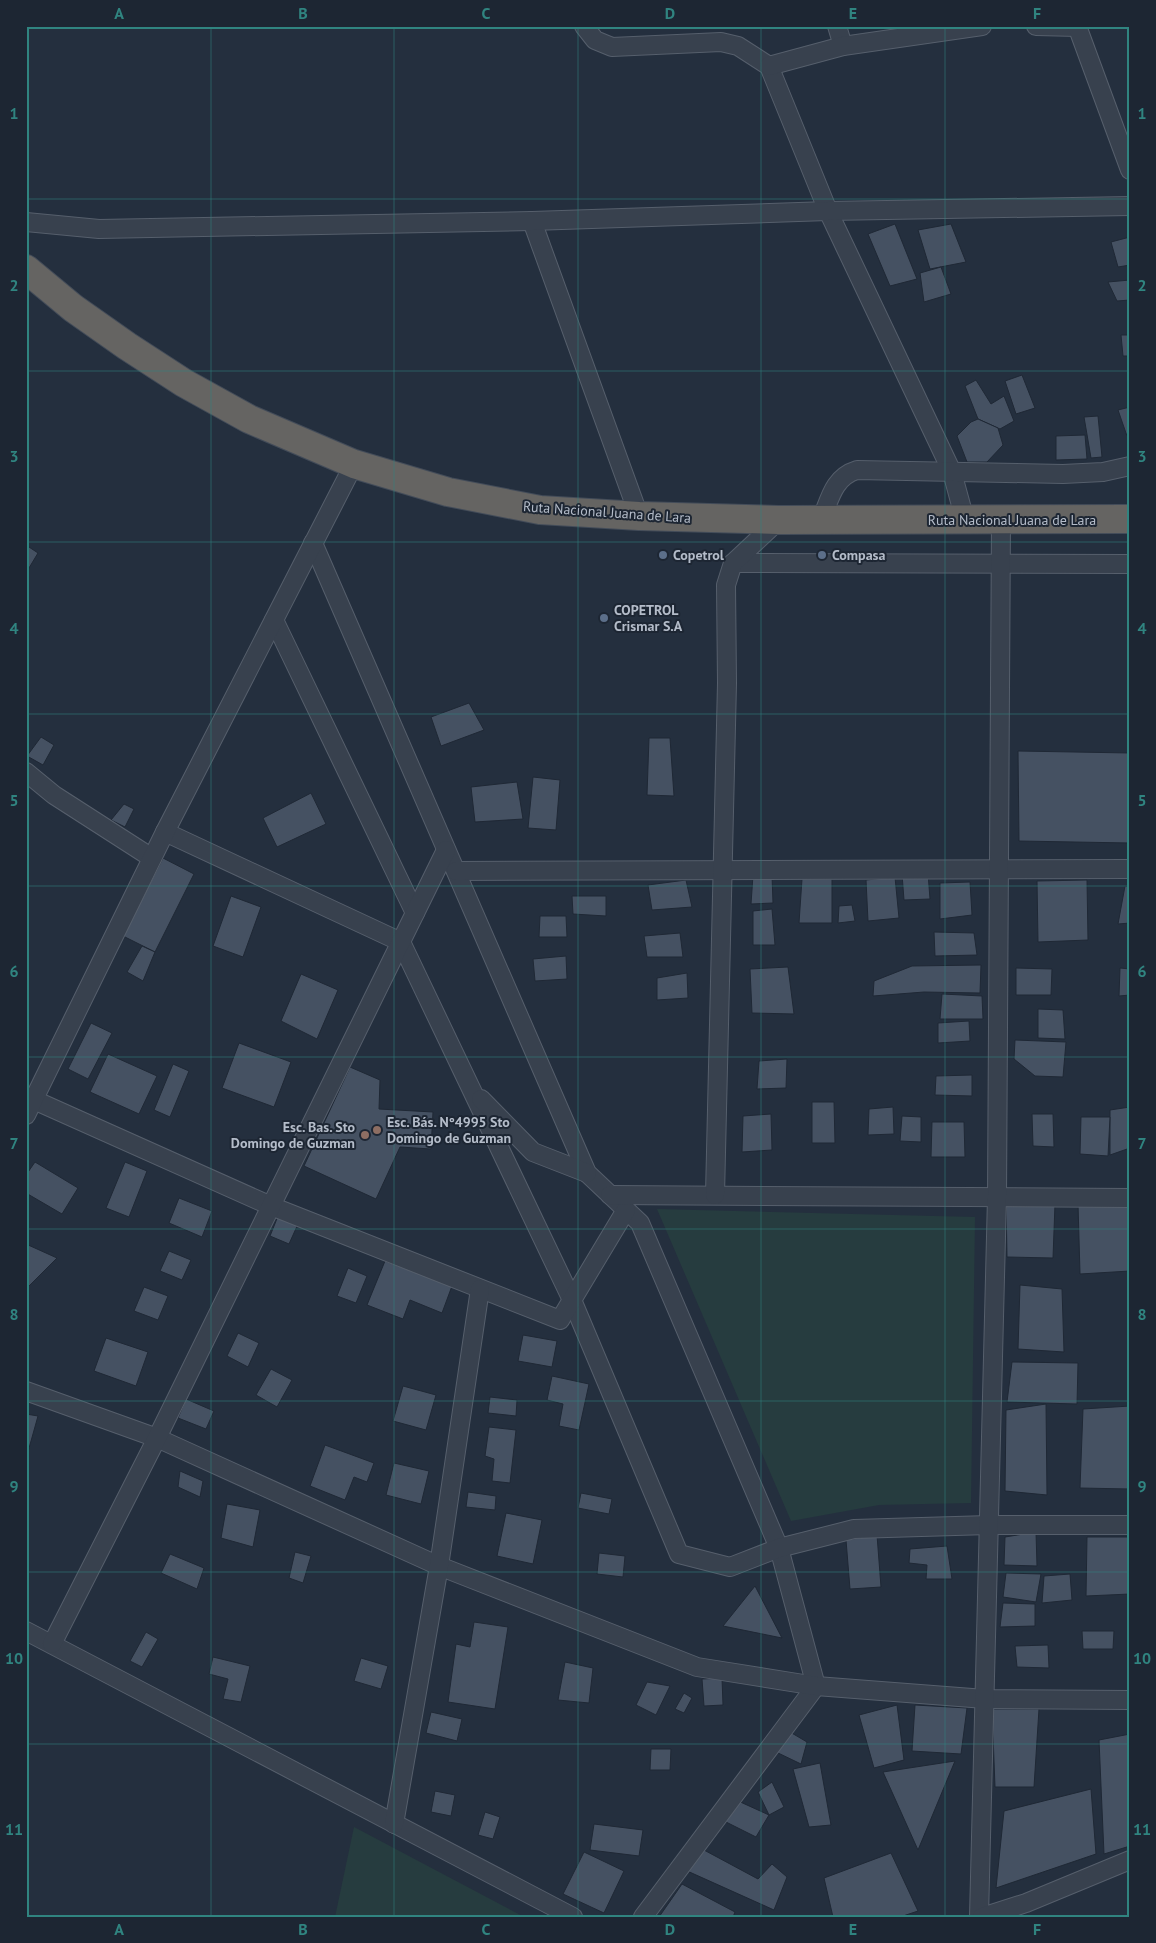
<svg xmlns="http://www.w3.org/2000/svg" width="1156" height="1943" viewBox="0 0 1156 1943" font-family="'PT Sans',sans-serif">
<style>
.green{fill:#263c3f}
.building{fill:#455162;stroke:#1f2835}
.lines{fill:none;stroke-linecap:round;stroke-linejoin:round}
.minor-casing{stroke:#565f6c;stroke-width:20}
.trunk-casing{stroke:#434c59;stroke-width:30}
.minor{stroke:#38414e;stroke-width:18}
.trunk{stroke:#656462;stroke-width:28}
.grid{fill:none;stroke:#308480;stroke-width:1;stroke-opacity:0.55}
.service-dot{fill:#5c6f8a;stroke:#1d2633;stroke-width:2}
.education-dot{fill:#8d6e63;stroke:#1d2633;stroke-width:2}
.labels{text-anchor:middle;stroke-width:4;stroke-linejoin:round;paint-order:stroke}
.street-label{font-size:14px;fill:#b4bcc9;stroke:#1d2633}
.poi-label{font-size:14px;font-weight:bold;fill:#b4bcc9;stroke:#1d2633;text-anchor:start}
.neatline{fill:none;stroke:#308480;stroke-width:2}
.grid-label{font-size:16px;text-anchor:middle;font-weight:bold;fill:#308480}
</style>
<rect width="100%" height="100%" fill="#242f3e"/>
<g class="green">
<polygon points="657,1209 975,1217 971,1503 879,1505 791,1521"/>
<polygon points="354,1827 524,1917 335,1917"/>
</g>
<g class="building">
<polygon points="895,224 917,279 890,286 868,234"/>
<polygon points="951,224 966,262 930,269 918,230"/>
<polygon points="1130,237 1130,265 1118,267 1111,242"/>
<polygon points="941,267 951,294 924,302 920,273"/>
<polygon points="1130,280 1130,300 1117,301 1108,282"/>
<polygon points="1121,335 1130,335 1130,356 1123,356"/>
<polygon points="1022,375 1035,408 1016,414 1005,381"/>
<polygon points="976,380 991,404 1004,396 1014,421 1000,429 978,419 965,386"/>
<polygon points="1130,407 1130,436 1127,436 1118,410"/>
<polygon points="1098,416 1102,457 1091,458 1084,417"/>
<polygon points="978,419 998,428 1003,445 987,462 967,462 957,436 971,422"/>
<polygon points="1085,435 1087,459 1056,460 1056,436"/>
<polygon points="26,545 38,553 26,573"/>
<polygon points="469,703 484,730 441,746 431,717"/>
<polygon points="41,737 54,745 43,765 27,756"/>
<polygon points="649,738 670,738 674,796 647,795"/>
<polygon points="1018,751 1130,753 1130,843 1019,841"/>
<polygon points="533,777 560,780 556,830 528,828"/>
<polygon points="517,782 523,819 475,822 471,787"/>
<polygon points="311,793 326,824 277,847 263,818"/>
<polygon points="124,804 134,809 125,827 111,820"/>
<polygon points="163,858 194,874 155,952 123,936"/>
<polygon points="928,873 930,899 904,900 902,874"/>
<polygon points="753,875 772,875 773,903 751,904"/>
<polygon points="895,877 899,918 868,921 866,880"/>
<polygon points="802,879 832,879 832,923 799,923"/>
<polygon points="686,880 692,907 652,910 648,885"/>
<polygon points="1087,880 1088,940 1038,942 1037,881"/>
<polygon points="970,882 972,915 940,919 940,883"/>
<polygon points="1125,886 1130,887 1130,923 1118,924"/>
<polygon points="231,896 261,907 243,957 213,946"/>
<polygon points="572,896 606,896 606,916 573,914"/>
<polygon points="852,905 855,921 838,923 839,906"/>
<polygon points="772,909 775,945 753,945 753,911"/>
<polygon points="540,916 566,916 567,937 539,937"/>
<polygon points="934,932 974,933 977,955 935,956"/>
<polygon points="680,933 683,957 647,957 644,936"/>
<polygon points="142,946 155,952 143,981 127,972"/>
<polygon points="566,956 567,979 535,981 533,959"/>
<polygon points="981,965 980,993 924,992 873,996 874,981 912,966"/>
<polygon points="788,967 794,1014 752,1013 750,969"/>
<polygon points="1016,968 1052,969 1051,995 1016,995"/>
<polygon points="1120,968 1130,969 1130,995 1119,996"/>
<polygon points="687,973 688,998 657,1000 657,978"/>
<polygon points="301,974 338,990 317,1039 281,1021"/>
<polygon points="942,994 982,996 983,1019 940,1019"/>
<polygon points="1038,1009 1063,1010 1065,1039 1038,1038"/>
<polygon points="969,1021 970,1041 938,1043 938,1023"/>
<polygon points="91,1023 112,1033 88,1079 68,1069"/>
<polygon points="1015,1040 1066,1042 1063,1077 1035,1076 1014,1059"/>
<polygon points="239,1043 291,1062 274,1107 222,1088"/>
<polygon points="108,1054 157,1076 139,1114 90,1092"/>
<polygon points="787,1059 786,1088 757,1089 759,1061"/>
<polygon points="173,1064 189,1071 170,1117 154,1110"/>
<polygon points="350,1067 380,1080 379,1109 433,1112 431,1149 400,1147 376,1199 304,1166"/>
<polygon points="972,1075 972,1096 935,1095 936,1076"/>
<polygon points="812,1102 834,1102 835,1143 812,1143"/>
<polygon points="893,1107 894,1134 868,1135 869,1109"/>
<polygon points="1130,1107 1130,1148 1110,1155 1110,1110"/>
<polygon points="771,1114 772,1150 742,1152 743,1116"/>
<polygon points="1032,1114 1053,1114 1054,1147 1033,1146"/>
<polygon points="902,1116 921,1117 921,1142 900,1141"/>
<polygon points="1081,1117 1110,1117 1108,1156 1080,1154"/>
<polygon points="932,1122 964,1122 965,1157 931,1157"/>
<polygon points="35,1162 78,1188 62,1214 26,1193 26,1175"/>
<polygon points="125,1162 147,1171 129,1217 106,1208"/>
<polygon points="179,1198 212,1211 202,1237 169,1223"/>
<polygon points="1006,1202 1055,1204 1053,1258 1007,1257"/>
<polygon points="1078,1204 1130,1205 1130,1271 1080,1274"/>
<polygon points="278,1216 298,1224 289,1244 270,1236"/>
<polygon points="26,1244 57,1258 26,1289"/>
<polygon points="169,1251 191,1260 182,1280 160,1271"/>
<polygon points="385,1261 452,1286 442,1313 410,1300 403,1319 367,1305"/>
<polygon points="348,1268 367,1276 356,1303 337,1296"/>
<polygon points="1020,1285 1062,1289 1064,1352 1018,1349"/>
<polygon points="144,1287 168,1296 158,1320 134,1311"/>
<polygon points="238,1333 259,1343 248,1367 227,1356"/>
<polygon points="523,1335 557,1341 552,1367 518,1361"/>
<polygon points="106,1338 148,1352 136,1386 94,1371"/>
<polygon points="1012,1362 1078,1363 1077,1404 1007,1402"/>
<polygon points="271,1369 292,1380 277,1407 256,1395"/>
<polygon points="552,1376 589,1384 579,1430 559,1426 563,1404 547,1400"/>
<polygon points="403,1386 436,1395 426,1430 393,1421"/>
<polygon points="490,1397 517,1400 516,1416 488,1413"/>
<polygon points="186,1399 214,1411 206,1429 178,1418"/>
<polygon points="1046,1404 1047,1495 1005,1491 1006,1410"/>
<polygon points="1130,1406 1130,1489 1080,1488 1083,1409"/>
<polygon points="26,1414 38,1416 26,1459"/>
<polygon points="489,1427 516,1430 510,1483 492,1481 494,1459 485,1456"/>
<polygon points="325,1445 374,1463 367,1482 354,1477 345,1500 310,1486"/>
<polygon points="394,1463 429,1471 421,1504 386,1495"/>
<polygon points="180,1471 203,1481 200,1497 178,1487"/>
<polygon points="468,1492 496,1496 495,1510 466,1507"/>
<polygon points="581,1493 612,1499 609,1514 578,1508"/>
<polygon points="227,1504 260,1510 253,1547 221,1538"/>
<polygon points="506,1513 542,1520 533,1564 497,1556"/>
<polygon points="1036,1532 1037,1566 1004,1565 1005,1537"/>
<polygon points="877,1535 881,1587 850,1589 846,1540"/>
<polygon points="1087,1537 1130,1537 1130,1594 1086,1596"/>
<polygon points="947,1546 952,1579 926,1579 927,1565 909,1563 910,1549"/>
<polygon points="295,1552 311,1556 303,1583 289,1578"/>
<polygon points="599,1553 625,1556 623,1577 597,1574"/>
<polygon points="170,1554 204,1568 197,1589 161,1573"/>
<polygon points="1006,1573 1041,1574 1036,1602 1003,1597"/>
<polygon points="1070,1574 1072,1600 1042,1603 1044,1576"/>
<polygon points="755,1586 782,1638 723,1626"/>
<polygon points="1003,1603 1035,1604 1035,1626 1000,1627"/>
<polygon points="474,1622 508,1627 495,1709 448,1702 456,1644 470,1647"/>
<polygon points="1082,1631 1114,1631 1113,1649 1083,1649"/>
<polygon points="146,1632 158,1639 142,1667 130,1661"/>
<polygon points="1048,1645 1049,1668 1017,1667 1015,1646"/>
<polygon points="213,1657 250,1666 241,1702 223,1699 228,1679 209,1674"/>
<polygon points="361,1658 388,1666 381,1689 354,1681"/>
<polygon points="565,1662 593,1668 589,1703 558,1700"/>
<polygon points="722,1678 723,1705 704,1706 702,1679"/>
<polygon points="647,1682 670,1686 656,1715 636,1705"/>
<polygon points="684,1693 692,1698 684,1713 675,1709"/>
<polygon points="897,1705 904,1760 874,1768 859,1715"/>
<polygon points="915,1705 967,1708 961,1754 912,1751"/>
<polygon points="992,1709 1039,1709 1034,1787 995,1787"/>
<polygon points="431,1712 462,1719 457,1741 426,1733"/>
<polygon points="790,1732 807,1742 801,1764 776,1752"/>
<polygon points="1130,1734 1130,1846 1104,1854 1099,1740"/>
<polygon points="651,1749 671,1749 670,1770 650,1770"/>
<polygon points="955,1761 918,1850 883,1772"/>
<polygon points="820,1763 831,1825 809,1827 793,1769"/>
<polygon points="772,1782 784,1807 769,1815 758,1792"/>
<polygon points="1091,1789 1096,1854 996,1888 1004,1811"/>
<polygon points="435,1791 455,1795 451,1816 431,1812"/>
<polygon points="736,1800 769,1815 756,1837 726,1822"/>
<polygon points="485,1812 500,1817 493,1839 478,1835"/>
<polygon points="594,1824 643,1830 639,1856 590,1850"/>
<polygon points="704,1850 758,1879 772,1864 787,1877 774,1910 685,1870"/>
<polygon points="584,1852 624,1871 604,1913 563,1894"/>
<polygon points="891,1853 918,1911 900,1917 833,1917 824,1878"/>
<polygon points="682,1884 735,1912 733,1917 659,1917"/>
</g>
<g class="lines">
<defs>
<g id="minor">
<polyline points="584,26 595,40 612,47 721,42 738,46 769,66 828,211 952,472 965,520"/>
<polyline points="837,26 843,46"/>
<polyline points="1036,26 1078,27"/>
<polyline points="1077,26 1130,170"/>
<polyline points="769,66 843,46 982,26"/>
<polyline points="532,221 639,516"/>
<polyline points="26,222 99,229 532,221 828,211 1130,206"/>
<path d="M822,518c8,-20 12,-41 35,-48l206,4 40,-2 27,-6"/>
<polyline points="313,543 587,1173 640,1223 779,1548 816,1686 643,1917"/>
<polyline points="733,563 1130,564"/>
<polyline points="274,620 415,913"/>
<polyline points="26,772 54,795 152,858"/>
<polyline points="165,832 401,942 572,1300 679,1554 730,1567 779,1548 854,1529 989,1525 1130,1525"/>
<polyline points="456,871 1130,869"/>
<polyline points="481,1099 533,1152 587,1173"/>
<polyline points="34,1100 271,1206 560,1320 626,1210"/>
<polyline points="26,1115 165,832 354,464"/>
<polyline points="610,1195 1130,1198"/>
<polyline points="715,1195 727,683 726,585 733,563 779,520"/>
<polyline points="26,1391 157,1438 439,1566 697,1667 816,1686 985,1699 1130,1700"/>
<polyline points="26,1631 573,1917"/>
<polyline points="52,1644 157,1438 446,850"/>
<polyline points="394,1824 439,1566 480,1289"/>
<polyline points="979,1917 997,1197 1001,520"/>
<polyline points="982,1917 1026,1903 1130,1860"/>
</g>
<polyline id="trunk" points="26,269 73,308 127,346 184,383 249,419 354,464 448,492 540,510 639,516 779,520 1130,519"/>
</defs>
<use href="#minor" class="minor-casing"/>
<use href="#trunk" class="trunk-casing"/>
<use href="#minor" class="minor"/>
<use href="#trunk" class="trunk"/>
</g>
<path class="grid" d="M211,26v1891M394,26v1891M578,26v1891M761,26v1891M945,26v1891M26,199h1104M26,371h1104M26,542h1104M26,714h1104M26,886h1104M26,1057h1104M26,1229h1104M26,1401h1104M26,1572h1104M26,1744h1104"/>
<g class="service-dot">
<circle cx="663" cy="555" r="5"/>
<circle cx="822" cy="555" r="5"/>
<circle cx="604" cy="618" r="5"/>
</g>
<g class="education-dot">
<circle cx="377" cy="1130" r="5"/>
<circle cx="365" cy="1135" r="5"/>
</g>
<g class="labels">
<g class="street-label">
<text transform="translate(607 512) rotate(4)" y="5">Ruta Nacional Juana de Lara</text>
<text x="1012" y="525">Ruta Nacional Juana de Lara</text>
</g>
<g class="poi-label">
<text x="673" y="560">Copetrol</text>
<text x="832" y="560">Compasa</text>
<text x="614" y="615">COPETROL<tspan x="614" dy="16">Crismar S.A</tspan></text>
<text x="387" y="1127">Esc. Bás. N°4995 Sto<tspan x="387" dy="16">Domingo de Guzman</tspan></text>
<text x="355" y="1132" text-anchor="end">Esc. Bas. Sto<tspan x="355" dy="16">Domingo de Guzman</tspan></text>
</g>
</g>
<rect width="1156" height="1943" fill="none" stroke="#1d2633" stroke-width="55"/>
<rect x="28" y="28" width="1100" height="1888" class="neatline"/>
<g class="grid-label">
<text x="119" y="19">A</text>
<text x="303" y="19">B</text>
<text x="486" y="19">C</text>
<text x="670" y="19">D</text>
<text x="853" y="19">E</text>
<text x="1037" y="19">F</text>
<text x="14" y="119">1</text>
<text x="1142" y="119">1</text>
<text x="14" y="291">2</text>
<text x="1142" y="291">2</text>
<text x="14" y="462">3</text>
<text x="1142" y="462">3</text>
<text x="14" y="634">4</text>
<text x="1142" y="634">4</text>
<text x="14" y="806">5</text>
<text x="1142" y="806">5</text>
<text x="14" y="977">6</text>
<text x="1142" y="977">6</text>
<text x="14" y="1149">7</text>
<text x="1142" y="1149">7</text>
<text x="14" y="1320">8</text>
<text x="1142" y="1320">8</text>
<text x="14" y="1492">9</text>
<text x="1142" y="1492">9</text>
<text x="14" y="1664">10</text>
<text x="1142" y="1664">10</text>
<text x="14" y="1835">11</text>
<text x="1142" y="1835">11</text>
<text x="119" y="1935">A</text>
<text x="303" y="1935">B</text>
<text x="486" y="1935">C</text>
<text x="670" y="1935">D</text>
<text x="853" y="1935">E</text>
<text x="1037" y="1935">F</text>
</g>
</svg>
